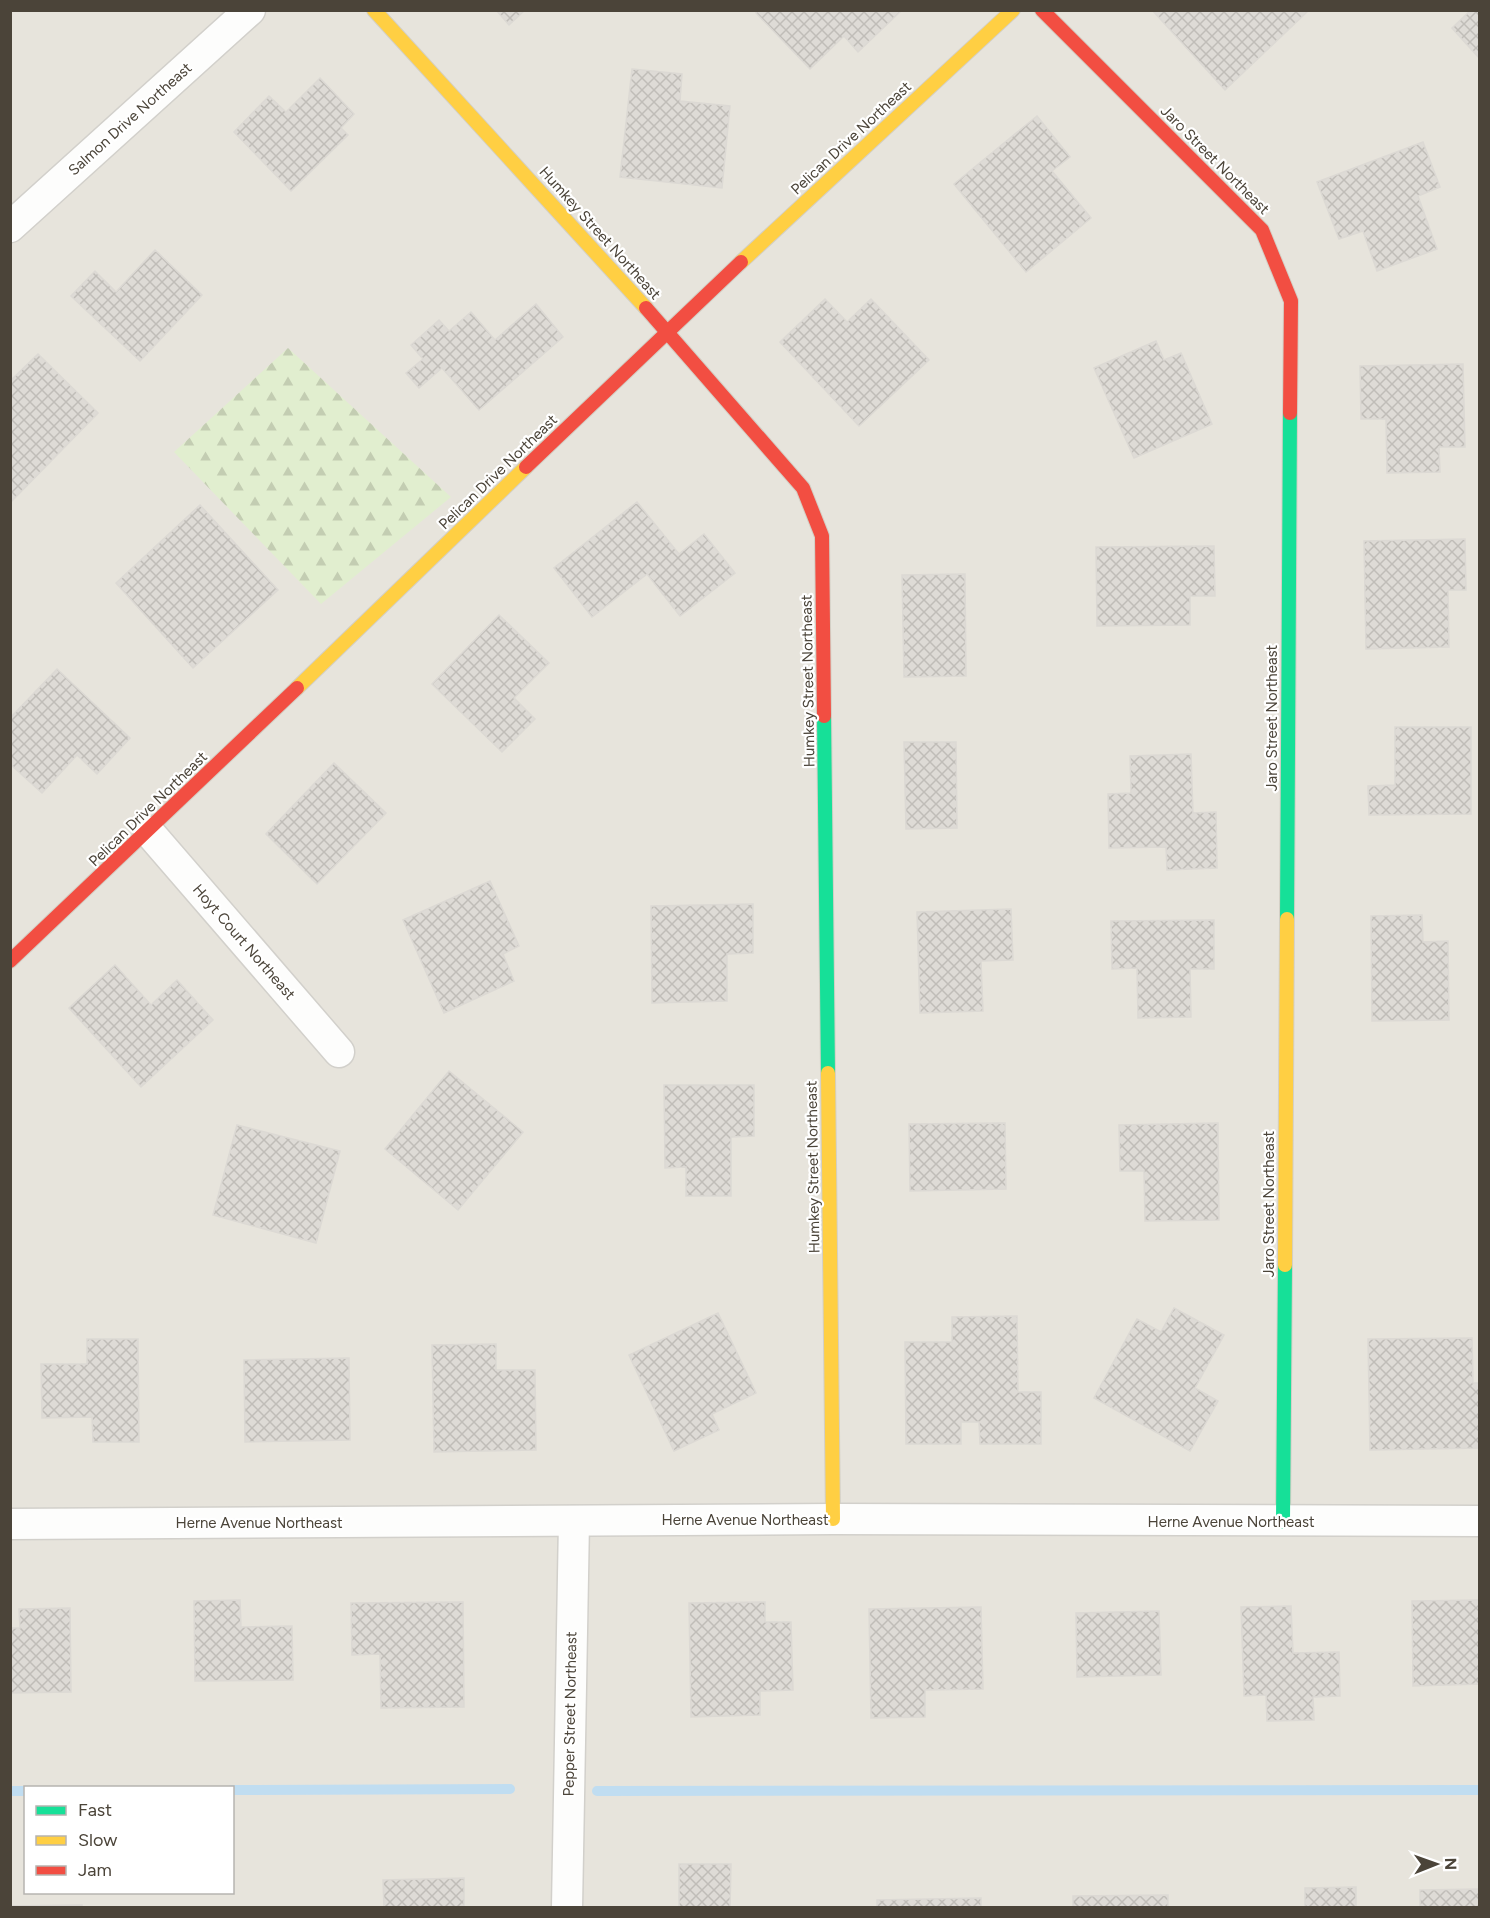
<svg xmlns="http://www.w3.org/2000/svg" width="1490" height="1918" viewBox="0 0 1490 1918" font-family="Figtree,sans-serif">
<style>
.residential{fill:#e7e4dc;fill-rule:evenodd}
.forest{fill:url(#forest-firs)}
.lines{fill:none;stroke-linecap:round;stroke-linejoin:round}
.stream{stroke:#c0ddf1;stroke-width:10}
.building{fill:url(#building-cross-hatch);stroke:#dcd9d4;stroke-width:1.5}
.street-casing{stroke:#d2d0cb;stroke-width:33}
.fast-casing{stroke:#d3cfc5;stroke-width:16}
.slow-casing{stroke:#d3cfc5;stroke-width:16}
.jam-casing{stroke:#d3cfc5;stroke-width:16}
.street{stroke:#fdfdfc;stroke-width:30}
.fast{stroke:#16e098;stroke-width:14}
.slow{stroke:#ffcf43;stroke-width:14}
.jam{stroke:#f24e42;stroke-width:14}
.labels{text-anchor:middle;stroke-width:4.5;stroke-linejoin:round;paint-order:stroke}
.street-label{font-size:15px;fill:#4b4439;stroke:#fff}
</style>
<defs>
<pattern id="forest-firs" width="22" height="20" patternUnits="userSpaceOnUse" patternTransform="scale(1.5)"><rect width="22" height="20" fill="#e1eecf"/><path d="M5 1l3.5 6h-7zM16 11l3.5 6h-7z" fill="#c3cdb2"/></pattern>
<pattern id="building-cross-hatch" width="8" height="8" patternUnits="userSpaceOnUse" patternTransform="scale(1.5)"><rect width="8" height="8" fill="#dedbd6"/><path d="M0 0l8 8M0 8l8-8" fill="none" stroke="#c0bdb8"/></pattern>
</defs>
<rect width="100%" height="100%" fill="#f4f2ee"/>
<path class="residential" d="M11,11h1468v1896l-1468,1zM26,1788h206v104h-206z"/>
<polygon class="forest" points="288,348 451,497 321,604 174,452"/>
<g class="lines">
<g class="stream">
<polyline points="232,1790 510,1789"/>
<polyline points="10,1791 26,1791"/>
<polyline points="597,1791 1480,1790"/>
</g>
</g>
<g class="building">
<polygon points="496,10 525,10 509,25"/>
<polygon points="758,10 902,10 858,52 844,36 810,69 756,13"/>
<polygon points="1152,10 1309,10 1225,90"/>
<polygon points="1471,10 1480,10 1480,59 1452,28"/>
<polygon points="632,69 682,74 680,101 730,106 722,188 620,177"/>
<polygon points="320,78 354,114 341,128 348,135 291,191 234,132 269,96 286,112"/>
<polygon points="1037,116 1070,157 1052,171 1091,218 1026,272 954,184"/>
<polygon points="1423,142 1440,187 1418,196 1437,249 1377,271 1363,231 1339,239 1317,182"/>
<polygon points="155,250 202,295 140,361 71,296 95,271 116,292"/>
<polygon points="825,299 847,322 871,299 929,360 859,426 780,342"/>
<polygon points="536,304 563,337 479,410 442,368 419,388 406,373 423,359 411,345 439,320 449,331 471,312 495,340"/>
<polygon points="1156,341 1164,360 1181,353 1212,424 1134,458 1094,368"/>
<polygon points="38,354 98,413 11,502 10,381"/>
<polygon points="1463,364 1465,447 1439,447 1440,472 1387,473 1386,419 1361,419 1360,366"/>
<polygon points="637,502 679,554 704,534 735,573 680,616 647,574 592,617 554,568"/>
<polygon points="200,505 278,590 193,668 116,583"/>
<polygon points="1465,539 1466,590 1448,590 1449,647 1366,649 1364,541"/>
<polygon points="1214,546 1215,596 1190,596 1190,625 1097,626 1096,547"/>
<polygon points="965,574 966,676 904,677 902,575"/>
<polygon points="499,615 549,663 514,698 535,719 502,752 432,684"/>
<polygon points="57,669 130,738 97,774 77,755 42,793 10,764 10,718"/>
<polygon points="1395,727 1471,727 1471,814 1369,815 1368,786 1395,785"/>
<polygon points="904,742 956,742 957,828 906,829"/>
<polygon points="1191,754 1193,813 1216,812 1217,868 1167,870 1166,847 1109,848 1108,794 1131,793 1130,756"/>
<polygon points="334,763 386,813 317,884 266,834"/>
<polygon points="490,881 519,946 503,954 514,981 444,1013 403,920"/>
<polygon points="753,904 753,953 727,954 727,1001 652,1003 651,906"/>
<polygon points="1011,909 1013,960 981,961 983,1011 920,1013 917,912"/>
<polygon points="1422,915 1423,942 1448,941 1449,1020 1372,1021 1371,916"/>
<polygon points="1214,920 1214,969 1190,969 1191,1017 1138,1018 1137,968 1112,969 1111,921"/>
<polygon points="115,965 151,1005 177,980 213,1020 141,1087 69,1008"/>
<polygon points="449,1071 523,1132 458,1210 385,1149"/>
<polygon points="664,1085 754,1085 754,1136 731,1137 731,1196 686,1196 686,1167 665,1168"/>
<polygon points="1005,1123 1006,1189 910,1191 909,1124"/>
<polygon points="1218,1123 1219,1220 1145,1221 1144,1171 1120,1171 1119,1125"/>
<polygon points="237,1125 340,1151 316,1243 213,1215"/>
<polygon points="1174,1308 1224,1335 1195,1388 1218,1401 1190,1451 1094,1398 1137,1319 1161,1332"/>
<polygon points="718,1313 756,1393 712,1414 719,1430 674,1451 629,1355"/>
<polygon points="1017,1316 1018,1392 1041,1392 1041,1444 980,1444 979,1422 961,1422 961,1444 906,1444 905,1342 952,1342 952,1317"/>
<polygon points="1472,1338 1473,1383 1480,1383 1480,1448 1370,1450 1368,1339"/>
<polygon points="87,1339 138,1339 139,1442 93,1442 92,1417 42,1418 41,1364 87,1364"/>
<polygon points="496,1344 496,1370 535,1370 536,1450 434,1452 432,1345"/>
<polygon points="349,1358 350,1440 245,1442 244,1360"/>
<polygon points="240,1600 241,1627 292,1626 293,1680 195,1681 194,1601"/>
<polygon points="1480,1600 1480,1684 1413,1686 1412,1601"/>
<polygon points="463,1602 464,1707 381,1708 380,1654 352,1655 351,1603"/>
<polygon points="765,1602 765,1622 791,1622 793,1690 760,1691 760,1715 691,1717 689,1603"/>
<polygon points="1291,1606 1293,1653 1339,1652 1340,1696 1313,1697 1314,1720 1267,1721 1266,1695 1244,1696 1241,1607"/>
<polygon points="981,1607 983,1689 925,1690 925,1717 871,1718 869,1609"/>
<polygon points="70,1608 71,1692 10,1693 10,1628 20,1628 19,1609"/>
<polygon points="1159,1611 1161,1675 1077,1677 1076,1613"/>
<polygon points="679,1864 731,1864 730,1908 679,1908"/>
<polygon points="464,1878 464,1908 384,1908 383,1880"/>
<polygon points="1356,1887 1356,1908 1305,1908 1305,1888"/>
<polygon points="1480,1889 1480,1908 1420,1908 1420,1890"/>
<polygon points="1168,1895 1168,1908 1073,1908 1073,1896"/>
<polygon points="981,1898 981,1908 877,1908 877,1900"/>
<polygon points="82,1905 82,1908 10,1908 10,1906"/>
</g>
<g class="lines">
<defs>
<g id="street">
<polyline points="10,227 250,10"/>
<polyline points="149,832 339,1052"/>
<polyline points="10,1524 833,1519 1480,1521"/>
<polyline points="567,1908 574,1521"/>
</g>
<g id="fast">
<polyline points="824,716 828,1073"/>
<polyline points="1287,919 1290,413"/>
<polyline points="1283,1522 1285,1265"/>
</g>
<g id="slow">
<polyline points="374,10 646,308"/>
<polyline points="741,262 1013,10"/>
<polyline points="297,688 526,467"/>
<polyline points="828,1073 833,1519"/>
<polyline points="1285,1265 1287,919"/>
</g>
<g id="jam">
<polyline points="1042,10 1262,230 1291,301 1290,413"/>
<polyline points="646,308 803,488 822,536 824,716"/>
<polyline points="526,467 741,262"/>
<polyline points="10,961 297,688"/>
</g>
</defs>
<use href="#street" class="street-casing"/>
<use href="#fast" class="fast-casing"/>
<use href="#slow" class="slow-casing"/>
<use href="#jam" class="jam-casing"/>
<use href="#street" class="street"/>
<use href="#fast" class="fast"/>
<use href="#slow" class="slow"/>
<use href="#jam" class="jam"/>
</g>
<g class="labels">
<g class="street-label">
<text transform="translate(130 119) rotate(-42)" y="5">Salmon Drive Northeast</text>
<text transform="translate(851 138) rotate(-43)" y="5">Pelican Drive Northeast</text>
<text transform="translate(1215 160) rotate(45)" y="5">Jaro Street Northeast</text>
<text transform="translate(600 233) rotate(48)" y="5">Humkey Street Northeast</text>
<text transform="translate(498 472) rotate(-44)" y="5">Pelican Drive Northeast</text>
<text transform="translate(808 681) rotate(-91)" y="5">Humkey Street Northeast</text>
<text transform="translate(1272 718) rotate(-90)" y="5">Jaro Street Northeast</text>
<text transform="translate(148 809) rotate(-44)" y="5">Pelican Drive Northeast</text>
<text transform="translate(244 942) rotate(49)" y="5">Hoyt Court Northeast</text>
<text transform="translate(813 1167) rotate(-91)" y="5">Humkey Street Northeast</text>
<text transform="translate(1269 1204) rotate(-90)" y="5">Jaro Street Northeast</text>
<text x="745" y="1525">Herne Avenue Northeast</text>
<text x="1231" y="1527">Herne Avenue Northeast</text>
<text x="259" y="1528">Herne Avenue Northeast</text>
<text transform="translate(570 1714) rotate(-89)" y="5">Pepper Street Northeast</text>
</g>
</g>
<rect width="1490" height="1918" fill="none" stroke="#4b4439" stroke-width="24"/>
<rect x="24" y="1786" width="210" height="108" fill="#ffffff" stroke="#b7b4b0" stroke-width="1.5"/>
<rect x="36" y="1806" width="30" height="9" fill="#16e098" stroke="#b7b4b0" stroke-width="1.5"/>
<text x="78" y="1816" font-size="18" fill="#4b4439">Fast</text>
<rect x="36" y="1836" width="30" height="9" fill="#ffcf43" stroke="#b7b4b0" stroke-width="1.5"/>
<text x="78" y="1846" font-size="18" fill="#4b4439">Slow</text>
<rect x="36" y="1866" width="30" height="9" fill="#f24e42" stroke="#b7b4b0" stroke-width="1.5"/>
<text x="78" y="1876" font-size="18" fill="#4b4439">Jam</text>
<g transform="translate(1436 1864) rotate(89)" stroke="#ffffff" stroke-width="4.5" paint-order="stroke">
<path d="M0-4.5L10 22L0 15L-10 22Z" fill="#4b4439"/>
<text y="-9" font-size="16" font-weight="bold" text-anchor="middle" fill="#4b4439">N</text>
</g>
</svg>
